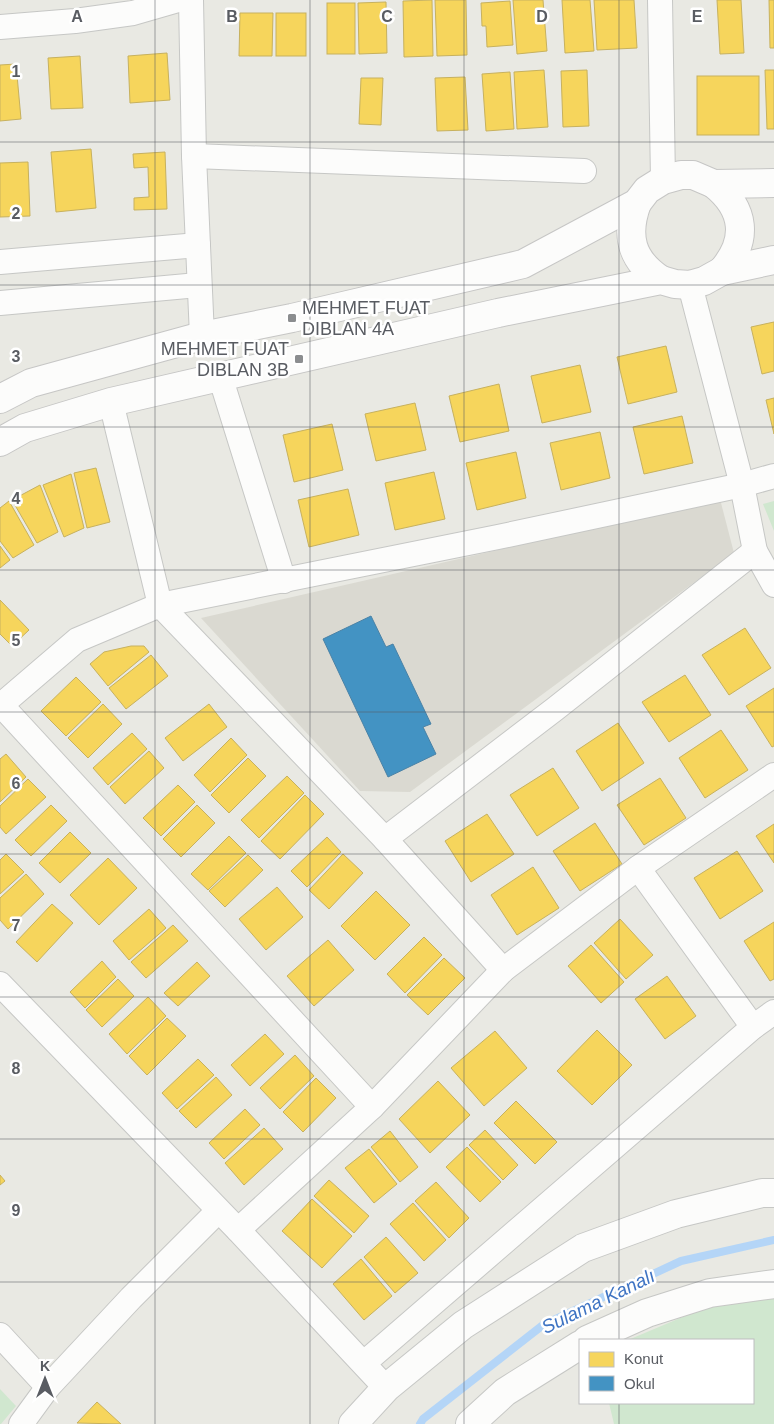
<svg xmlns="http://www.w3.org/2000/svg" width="774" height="1424" viewBox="0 0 774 1424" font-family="Helvetica,sans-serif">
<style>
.education{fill:#dad9d1}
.green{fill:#d0e7cf}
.homes{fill:#f6d55c;stroke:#c7b15e}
.schools{fill:#4393c3;stroke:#4a82a6}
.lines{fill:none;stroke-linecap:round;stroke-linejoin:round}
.stream{stroke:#b4d5f7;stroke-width:8}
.minor-casing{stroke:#c6c7c5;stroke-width:26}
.tertiary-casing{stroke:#c6c7c5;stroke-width:30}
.secondary-casing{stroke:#c6c6c5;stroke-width:30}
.minor{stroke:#fcfcfb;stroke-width:24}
.tertiary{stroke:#fcfcfb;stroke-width:28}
.secondary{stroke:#fcfcfb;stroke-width:28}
.grid{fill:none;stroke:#595c62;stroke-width:1;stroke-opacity:0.55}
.poi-dot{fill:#8b8d8f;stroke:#fff;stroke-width:2}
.labels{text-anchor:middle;stroke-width:5;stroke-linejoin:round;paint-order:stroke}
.poi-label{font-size:18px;fill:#595c62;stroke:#fff;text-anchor:start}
.water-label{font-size:19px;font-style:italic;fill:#3f74c3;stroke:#fff}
.grid-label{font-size:16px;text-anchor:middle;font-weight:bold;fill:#595c62;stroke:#fff;stroke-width:5;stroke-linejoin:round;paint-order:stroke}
</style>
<rect width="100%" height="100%" fill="#e9e9e3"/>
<polygon class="education" points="720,499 734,553 410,792 360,791 201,618"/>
<g class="green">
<polygon points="774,501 774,531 763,504"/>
<polygon points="774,1298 774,1424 614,1424 609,1403 753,1403 753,1340 628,1340 704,1308"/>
<polygon points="0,1389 16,1406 1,1424 0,1424"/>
</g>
<g class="homes">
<polygon points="432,0 433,56 404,57 403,1"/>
<polygon points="435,0 466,0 467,55 437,56"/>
<polygon points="513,0 543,0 547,51 517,54"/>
<polygon points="562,0 590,0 594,51 565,53"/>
<polygon points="594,0 634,0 637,48 597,50"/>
<polygon points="717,0 741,0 744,53 720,54"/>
<polygon points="769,0 774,0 774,48 770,48"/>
<polygon points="510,1 513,45 487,47 486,26 482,26 481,3"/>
<polygon points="386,2 387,53 359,54 358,3"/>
<rect x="327" y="3" width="28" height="51"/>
<polygon points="240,13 273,13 272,56 239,56"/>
<rect x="276" y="13" width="30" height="43"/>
<polygon points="167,53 170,100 130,103 128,56"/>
<polygon points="80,56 83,108 51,109 48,58"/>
<polygon points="16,64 21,119 0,121 0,65"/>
<polygon points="544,70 548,127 517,129 514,72"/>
<polygon points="587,70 589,126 563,127 561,71"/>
<polygon points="765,70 774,70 774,129 767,129"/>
<polygon points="510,72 514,129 486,131 482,74"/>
<rect x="697" y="76" width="62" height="59"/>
<polygon points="465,77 468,130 437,131 435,78"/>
<polygon points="361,78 383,78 381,125 359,124"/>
<polygon points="91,149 96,208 56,212 51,152"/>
<polygon points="165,152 167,209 134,210 134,198 149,197 148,167 134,168 133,154"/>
<polygon points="28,162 30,216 0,217 0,163"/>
<polygon points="774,322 774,371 762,374 751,327"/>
<polygon points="666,346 677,392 628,404 617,357"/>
<polygon points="580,365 591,412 542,423 531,376"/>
<polygon points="499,384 509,431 460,442 449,396"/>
<polygon points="774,398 774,434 766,400"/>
<polygon points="415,403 426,450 376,461 365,414"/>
<polygon points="682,416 693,463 644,474 633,427"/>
<polygon points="332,424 343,470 294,482 283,435"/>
<polygon points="600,432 610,478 561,490 550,443"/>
<polygon points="516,452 526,498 477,510 466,463"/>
<polygon points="96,468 110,522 87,528 74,473"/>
<polygon points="434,472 445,519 395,530 385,483"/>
<polygon points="71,474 84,528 64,537 43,485"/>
<polygon points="40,485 58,532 37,543 12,500"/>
<polygon points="348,489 359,535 309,547 298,500"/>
<polygon points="9,501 34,545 13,558 0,541 0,508"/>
<polygon points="0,546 10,560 0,568"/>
<polygon points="0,600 29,630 12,646 0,634"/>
<polygon points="745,628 771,668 729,695 702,655"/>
<polygon points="131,646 144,646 149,652 108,686 90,664 104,652"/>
<polygon points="151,655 168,676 126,709 109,688"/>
<polygon points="685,675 711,715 669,742 642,702"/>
<polygon points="76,677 101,702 66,736 41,711"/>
<polygon points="774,688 774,746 772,747 746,706"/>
<polygon points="103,704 122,724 88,758 68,738"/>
<polygon points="209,704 227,727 183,761 165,738"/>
<polygon points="618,723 644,763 602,791 576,751"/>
<polygon points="721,730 748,770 705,798 679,758"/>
<polygon points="132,733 147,749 108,785 93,768"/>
<polygon points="231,738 247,755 210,792 194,775"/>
<polygon points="149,751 164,768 125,804 110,787"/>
<polygon points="6,754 26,777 0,802 0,759"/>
<polygon points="248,758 266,776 229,813 211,795"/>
<polygon points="553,768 579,808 537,836 510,795"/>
<polygon points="287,776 304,793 259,838 241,820"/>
<polygon points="660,778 686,818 644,845 617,805"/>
<polygon points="28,779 46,797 6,834 0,827 0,806"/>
<polygon points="178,785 195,802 161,836 143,818"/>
<polygon points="305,795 324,814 280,859 261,841"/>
<polygon points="51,805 67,821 31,856 15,840"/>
<polygon points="197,805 215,823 181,857 163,839"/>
<polygon points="487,814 514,854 471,882 445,841"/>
<polygon points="595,823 622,864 580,891 553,851"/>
<polygon points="774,824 774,863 756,836"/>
<polygon points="70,832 91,853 60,883 39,863"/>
<polygon points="229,836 246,853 208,890 191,874"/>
<polygon points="327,837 341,852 307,887 291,871"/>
<polygon points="737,851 763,891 720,919 694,878"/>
<polygon points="6,854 24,872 0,894 0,860"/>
<polygon points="343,854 363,873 329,909 309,890"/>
<polygon points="248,855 263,870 225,907 209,891"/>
<polygon points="108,858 137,888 99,925 70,895"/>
<polygon points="533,867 559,908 517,935 491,895"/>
<polygon points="26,874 44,894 8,929 0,920 0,898"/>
<polygon points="277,887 303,917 266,950 239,919"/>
<polygon points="376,891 410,925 375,960 341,926"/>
<polygon points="52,904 73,923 37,962 16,942"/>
<polygon points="149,909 166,928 129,960 113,941"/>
<polygon points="620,919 653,955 626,979 594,943"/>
<polygon points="774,922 774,979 770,981 744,941"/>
<polygon points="173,925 188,941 146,978 131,962"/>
<polygon points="424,937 442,955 405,993 387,974"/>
<polygon points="328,940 354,970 314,1006 287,976"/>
<polygon points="591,945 624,982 601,1003 568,966"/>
<polygon points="444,958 465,978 428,1015 407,995"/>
<polygon points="102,961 116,977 85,1008 70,992"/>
<polygon points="197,962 210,976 178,1006 164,993"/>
<polygon points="667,976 696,1016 665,1039 635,999"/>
<polygon points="118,979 134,996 102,1027 86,1010"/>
<polygon points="148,997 166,1016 127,1054 109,1034"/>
<polygon points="167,1018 186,1036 147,1075 129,1056"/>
<polygon points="597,1030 632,1065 592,1105 557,1071"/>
<polygon points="495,1031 527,1068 484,1106 451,1068"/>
<polygon points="265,1034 284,1054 250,1086 231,1065"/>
<polygon points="295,1055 314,1076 280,1109 260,1088"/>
<polygon points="198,1059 214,1075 177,1109 162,1093"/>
<polygon points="216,1077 232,1095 196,1128 179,1111"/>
<polygon points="316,1078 336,1098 303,1132 283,1112"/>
<polygon points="438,1081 470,1115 430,1153 399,1119"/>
<polygon points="516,1101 557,1142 535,1164 494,1123"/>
<polygon points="245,1109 260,1125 224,1159 209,1143"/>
<polygon points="264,1128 283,1149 244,1185 225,1163"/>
<polygon points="485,1130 518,1165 503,1180 469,1145"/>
<polygon points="390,1131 418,1167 400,1182 371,1147"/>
<polygon points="467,1147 501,1182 480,1202 446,1167"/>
<polygon points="369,1149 397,1184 374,1203 345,1168"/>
<polygon points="0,1175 5,1181 0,1185"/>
<polygon points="329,1180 369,1216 354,1233 314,1196"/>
<polygon points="436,1182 469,1218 449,1238 415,1201"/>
<polygon points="312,1199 352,1236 322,1268 282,1231"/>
<polygon points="413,1203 446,1240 424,1261 390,1224"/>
<polygon points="386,1237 418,1273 395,1293 364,1257"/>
<polygon points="361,1259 392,1296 364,1320 333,1284"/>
<polygon points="97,1402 121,1424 77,1423"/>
</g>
<polygon class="schools" points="371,616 386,647 393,644 431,724 423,727 436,754 388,777 323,639"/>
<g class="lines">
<polyline class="stream" points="420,1424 423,1419 543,1325 681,1261 774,1240"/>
<defs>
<g id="minor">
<polyline points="191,0 194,156 202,336"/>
<polyline points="660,0 663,180"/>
<polyline points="0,27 75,21 133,13 178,0"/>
<polyline points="194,156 584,171"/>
<polyline points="0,262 198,245"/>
<polyline points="690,285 742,485 755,551 774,585"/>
<polyline points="0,303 198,285"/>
<polyline points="220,376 284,581"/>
<polyline points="111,402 160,605 385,839 503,970"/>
<polyline points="1,705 372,1107"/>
<polyline points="0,706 77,640 160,605 498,537 742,485 774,476"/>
<polyline points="385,839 555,709 755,551"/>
<polyline points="638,868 753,1027"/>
<polyline points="0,984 238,1230 386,1388"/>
<polyline points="238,1230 372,1107 503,970 638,868 774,775"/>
<polyline points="0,1335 48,1387"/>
<polyline points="364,1363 753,1027 774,1012"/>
<polyline points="21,1424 48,1387 131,1298 218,1211"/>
</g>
<g id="tertiary">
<polyline points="587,1340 647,1313 710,1293 774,1284"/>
<polyline points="353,1424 386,1388 463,1325 583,1248 676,1214 762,1193 774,1193"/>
<polyline points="470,1424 505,1392 580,1345"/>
</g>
<g id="secondary">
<path d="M714,184c31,25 35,56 8,87"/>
<path d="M637,203c-12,33 -6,57 24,77"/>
<polyline points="0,399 31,383 202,336 292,318 523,264 637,203 647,190 663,180 681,175 693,175 714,184 774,183"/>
<polyline points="0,442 25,428 111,402 498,313 661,280 675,284 690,285 704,281 722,271 774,260"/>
</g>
</defs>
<use href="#minor" class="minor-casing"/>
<use href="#tertiary" class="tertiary-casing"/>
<use href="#secondary" class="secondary-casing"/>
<use href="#minor" class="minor"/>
<use href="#tertiary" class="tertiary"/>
<use href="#secondary" class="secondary"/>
</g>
<path class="grid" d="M155,0v1424M310,0v1424M464,0v1424M619,0v1340M0,142h774M0,285h774M0,427h774M0,570h774M0,712h774M0,854h774M0,997h774M0,1139h774M0,1282h774M619,1403v21"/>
<g class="poi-dot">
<rect x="287" y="313" width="10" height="10" rx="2.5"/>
<rect x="294" y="354" width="10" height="10" rx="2.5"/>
</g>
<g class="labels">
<g class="poi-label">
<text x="302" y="314">MEHMET FUAT<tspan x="302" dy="21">DIBLAN 4A</tspan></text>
<text x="289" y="355" text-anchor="end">MEHMET FUAT<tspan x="289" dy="21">DIBLAN 3B</tspan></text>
</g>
<g class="water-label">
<text transform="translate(598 1301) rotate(-26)" y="7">Sulama Kanalı</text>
</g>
</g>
<g class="grid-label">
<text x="77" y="22">A</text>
<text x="232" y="22">B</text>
<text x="387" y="22">C</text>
<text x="542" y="22">D</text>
<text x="697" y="22">E</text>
<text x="16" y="77">1</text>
<text x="16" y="219">2</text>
<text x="16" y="362">3</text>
<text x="16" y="504">4</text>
<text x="16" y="646">5</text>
<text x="16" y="789">6</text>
<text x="16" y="931">7</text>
<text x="16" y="1074">8</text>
<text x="16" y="1216">9</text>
</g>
<rect x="579" y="1339" width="175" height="65" fill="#ffffff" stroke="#bdbec0"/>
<rect x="589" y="1352" width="25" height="15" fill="#f6d55c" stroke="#bdbec0"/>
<text x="624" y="1364" font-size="15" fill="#595c62">Konut</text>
<rect x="589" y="1376" width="25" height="15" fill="#4393c3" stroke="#bdbec0"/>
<text x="624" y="1389" font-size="15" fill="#595c62">Okul</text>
<g transform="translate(45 1379)" stroke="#ffffff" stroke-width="4" paint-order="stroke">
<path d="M0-4L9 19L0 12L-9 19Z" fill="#595c62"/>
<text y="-8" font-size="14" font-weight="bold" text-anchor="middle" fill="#595c62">K</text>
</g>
</svg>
